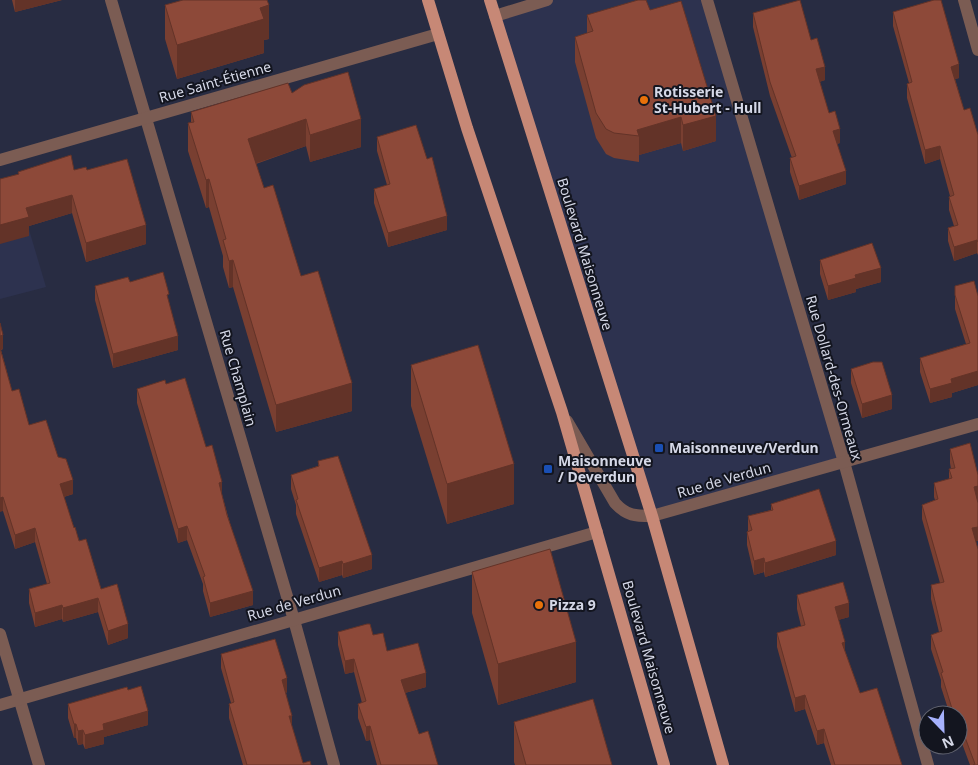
<svg xmlns="http://www.w3.org/2000/svg" width="978" height="765" viewBox="0 0 978 765" font-family="'Noto Sans',sans-serif">
<style>
.built{fill:#2d324f}
.lines{fill:none;stroke-linecap:round;stroke-linejoin:round}
.minor{stroke:#7b5c53;stroke-width:12}
.primary{stroke:#c78876;stroke-width:12}
.wall{fill:#793f31}
.shaded-wall{fill:#633328}
.building{fill:#8d4939;stroke:#633328}
.food-dot{fill:#e8710a;stroke:#13151f;stroke-width:2}
.transit-dot{fill:#1a4fb4;stroke:#13151f;stroke-width:2}
.labels{text-anchor:middle;stroke-width:4;stroke-linejoin:round;paint-order:stroke}
.street-label{font-size:14px;fill:#d5d8e7;stroke:#13151f}
.poi-label{font-size:14px;font-weight:bold;fill:#d5d8e7;stroke:#13151f;text-anchor:start}
</style>
<rect width="100%" height="100%" fill="#282c42"/>
<g class="built">
<polygon points="547,0 708,0 844,462 652,516 495,16"/>
<polygon points="14,179 46,287 0,299 0,182"/>
</g>
<g class="lines">
<g class="minor">
<polyline points="111,0 294,620 334,765"/>
<polyline points="707,0 844,462 928,765"/>
<polyline points="964,0 978,50"/>
<polyline points="495,16 547,0"/>
<polyline points="0,160 438,34"/>
<path d="M567,421l48,82c12,13 20,13 37,13l326,-92"/>
<polyline points="0,634 39,765"/>
<polyline points="0,705 597,532"/>
</g>
<g class="primary">
<polyline points="428,0 467,128 562,412 664,765"/>
<polyline points="490,0 652,516 723,765"/>
</g>
</g>
<g class="wall">
<polygon points="12,0 62,0 15,12"/>
<polygon points="165,5 269,39 264,40 264,53 177,79 165,39"/>
<polygon points="650,10 716,141 683,151 681,143 639,155 639,162 614,158 606,154 596,138 575,62 575,37 587,33 587,15"/>
<polygon points="893,12 959,78 955,79 964,110 978,135 978,255 977,253 954,261 948,241 948,228 954,226 949,210 949,197 950,196 940,159 925,164 907,98 907,84 909,83 893,26"/>
<polygon points="753,13 811,40 825,80 819,82 829,113 840,143 837,144 846,184 799,200 790,172 790,158 792,158 770,96 753,27"/>
<polygon points="292,93 361,147 310,162 306,146 256,164 264,188 301,276 352,411 276,432 233,287 229,288 223,267 223,256 209,207 206,208 188,151 188,123 191,123 191,112"/>
<polygon points="377,137 447,230 388,247 374,203 374,189 387,185 377,151"/>
<polygon points="87,170 146,244 86,262 72,213 29,226 29,236 18,172"/>
<polygon points="820,260 881,282 856,289 856,292 828,300 820,274"/>
<polygon points="130,282 169,302 178,350 113,368 95,300 95,286"/>
<polygon points="955,286 978,296 978,385 952,393 952,397 930,403 920,372 920,358 966,344 955,309"/>
<polygon points="0,323 3,349 1,350 12,391 29,425 58,457 73,494 64,497 74,528 101,589 128,638 108,645 98,612 63,622 62,619 35,627 29,603 29,589 47,584 35,542 15,549 3,511"/>
<polygon points="411,365 514,504 447,524 411,406"/>
<polygon points="851,369 892,409 862,418 851,383"/>
<polygon points="166,384 206,447 222,495 253,605 210,617 203,591 203,584 187,540 178,543 137,403 137,389"/>
<polygon points="950,449 978,503 978,541 976,541 978,765 970,765 960,738 958,738 958,715 950,715 941,687 941,680 931,649 931,635 939,632 931,599 931,585 940,583 922,519 922,505 935,500 934,497 934,483 949,479 949,469 951,469 950,463"/>
<polygon points="318,461 372,569 343,578 342,575 319,582 296,514 296,505 291,489 291,475 318,466"/>
<polygon points="771,504 836,555 765,577 764,572 754,575 747,545 747,532 748,531 748,516 771,510"/>
<polygon points="472,572 576,682 498,705 472,613"/>
<polygon points="797,595 849,617 838,620 845,651 860,693 902,765 831,765 824,743 817,745 805,709 795,712 777,647 777,633 801,626 797,609"/>
<polygon points="338,632 373,635 387,651 426,687 405,693 419,734 438,765 377,765 370,740 366,741 358,718 358,704 362,703 354,672 345,674 338,645"/>
<polygon points="221,654 287,692 286,693 292,727 303,763 311,765 243,765 229,718 229,704 231,703 221,668"/>
<polygon points="128,690 148,725 104,737 104,744 85,749 83,744 78,745 76,738 74,738 68,718 68,704"/>
<polygon points="514,722 612,765 515,765 514,762"/>
</g>
<g class="shaded-wall">
<polygon points="15,0 62,0 15,12"/>
<polygon points="269,5 269,39 264,40 264,53 177,79 177,45 260,8"/>
<polygon points="959,64 959,78 951,80 951,67"/>
<polygon points="825,67 825,80 816,83 816,69"/>
<polygon points="716,116 716,141 683,151 683,125"/>
<polygon points="681,117 681,143 639,155 639,136 637,130"/>
<polygon points="306,119 306,146 248,166 248,139"/>
<polygon points="361,119 361,147 310,162 310,135"/>
<polygon points="840,129 840,143 833,145 833,131"/>
<polygon points="940,146 940,159 925,164 925,150"/>
<polygon points="846,171 846,184 799,200 799,186"/>
<polygon points="209,179 209,207 206,208 206,180"/>
<polygon points="72,195 72,213 29,226 29,236 0,244 0,225 26,208"/>
<polygon points="447,216 447,230 388,247 388,233"/>
<polygon points="146,225 146,244 86,262 86,243"/>
<polygon points="977,240 977,253 954,261 954,247"/>
<polygon points="233,260 233,287 229,288 229,261"/>
<polygon points="881,268 881,282 856,289 856,292 828,300 828,286 855,275"/>
<polygon points="3,335 3,349 0,350 0,336"/>
<polygon points="178,336 178,350 113,368 113,354"/>
<polygon points="978,371 978,385 952,393 952,397 930,403 930,389 951,379"/>
<polygon points="352,383 352,411 276,432 276,405"/>
<polygon points="892,395 892,409 862,418 862,404"/>
<polygon points="514,464 514,504 447,524 447,484"/>
<polygon points="73,480 73,494 60,498 60,484"/>
<polygon points="222,482 222,496 219,483"/>
<polygon points="978,486 978,500 974,501 974,487"/>
<polygon points="3,497 3,511 0,512 0,498"/>
<polygon points="187,526 187,540 178,543 178,529"/>
<polygon points="978,527 978,541 972,542 972,528"/>
<polygon points="35,528 35,542 15,549 15,535"/>
<polygon points="836,541 836,555 765,577 765,563"/>
<polygon points="372,555 372,569 343,578 343,564"/>
<polygon points="764,558 764,572 754,575 754,561"/>
<polygon points="342,561 342,575 319,582 319,568"/>
<polygon points="253,591 253,605 210,617 210,603"/>
<polygon points="98,598 98,612 63,622 63,608"/>
<polygon points="849,603 849,617 835,621 835,607"/>
<polygon points="62,605 62,619 35,627 35,613"/>
<polygon points="128,624 128,638 108,645 108,631"/>
<polygon points="576,642 576,682 498,705 498,664"/>
<polygon points="845,642 845,656 842,643"/>
<polygon points="354,659 354,672 345,674 345,661"/>
<polygon points="426,673 426,687 401,694 401,680"/>
<polygon points="287,678 287,692 282,694 282,680"/>
<polygon points="805,695 805,709 795,712 795,698"/>
<polygon points="148,711 148,725 104,737 104,744 85,749 85,735 103,724"/>
<polygon points="289,716 292,716 292,729"/>
<rect x="74" y="724" width="2" height="14"/>
<rect x="958" y="724" width="2" height="14"/>
<polygon points="370,726 370,740 366,741 366,727"/>
<polygon points="824,729 824,743 817,745 817,731"/>
<polygon points="83,730 83,744 78,745 78,731"/>
</g>
<g class="building">
<polygon points="183,0 267,0 269,5 260,8 264,19 177,45 165,5"/>
<polygon points="638,0 646,0 650,10 681,1 716,116 683,125 681,117 637,130 639,136 614,133 606,129 596,113 575,37 593,31 587,15"/>
<polygon points="800,0 811,40 817,38 825,67 816,69 829,113 835,111 840,129 833,131 846,171 799,186 790,158 796,156 770,82 753,13"/>
<polygon points="934,0 941,0 959,64 951,67 964,110 970,108 978,135 978,242 977,240 954,247 948,228 958,225 949,197 954,195 940,146 925,150 907,84 912,82 893,12"/>
<polygon points="348,72 361,119 310,135 306,119 248,139 264,188 273,185 301,276 318,271 352,383 276,405 233,260 229,261 223,240 226,239 209,179 206,180 188,123 194,122 191,112 288,83 292,93 304,85"/>
<polygon points="416,125 427,159 432,157 447,216 388,233 374,189 390,184 377,137"/>
<polygon points="71,155 74,170 86,167 87,170 127,159 146,225 86,243 72,195 26,208 29,217 0,225 0,179 19,174 18,172"/>
<polygon points="872,243 881,268 855,275 856,278 828,286 820,260"/>
<polygon points="163,272 169,294 167,295 178,336 113,354 95,286 128,277 130,282"/>
<polygon points="974,281 978,296 978,371 951,379 952,383 930,389 920,358 970,343 955,295 955,286"/>
<polygon points="0,323 3,335 0,336"/>
<polygon points="478,345 514,464 447,484 411,365"/>
<polygon points="0,348 12,391 19,389 29,425 46,420 58,457 66,459 73,480 60,484 74,528 75,527 79,541 86,539 101,589 117,584 128,624 108,631 98,598 63,608 62,605 35,613 29,589 50,583 35,528 15,535 3,497 0,498"/>
<polygon points="873,362 882,362 892,395 862,404 851,369"/>
<polygon points="185,378 206,447 212,445 222,482 219,483 227,515 253,591 210,603 203,577 205,576 187,526 178,529 137,389 165,380 166,384"/>
<polygon points="970,443 978,475 978,486 974,487 978,503 978,527 972,528 978,549 978,765 973,765 975,764 960,724 958,724 958,715 954,715 941,673 943,672 931,635 942,631 931,585 944,582 922,505 938,499 934,483 952,478 949,469 955,468 950,449"/>
<polygon points="338,456 372,555 343,564 342,561 319,568 296,500 298,499 291,475 319,466 318,461"/>
<polygon points="819,489 836,541 765,563 764,558 754,561 747,532 752,530 748,516 773,510 771,504"/>
<polygon points="550,549 576,642 498,664 472,572"/>
<polygon points="843,582 849,603 835,607 845,642 842,643 860,693 877,688 902,765 835,765 824,729 817,731 805,695 795,698 777,633 805,625 797,595"/>
<polygon points="367,624 370,624 373,635 383,633 387,651 418,643 426,673 401,680 419,734 428,731 438,765 381,765 370,726 366,727 358,704 366,701 354,659 345,661 338,632"/>
<polygon points="275,639 287,678 282,680 292,716 289,716 303,763 310,761 311,765 247,765 229,704 234,702 221,654"/>
<polygon points="141,686 148,711 103,724 104,730 85,735 83,730 78,731 76,724 74,724 68,704 127,687 128,690"/>
<polygon points="593,699 612,765 526,765 514,722"/>
</g>
<g class="food-dot">
<circle cx="644" cy="100" r="5"/>
<circle cx="539" cy="605" r="5"/>
</g>
<g class="transit-dot">
<rect x="654" y="443" width="10" height="10" rx="2.5"/>
<rect x="543" y="464" width="10" height="10" rx="2.5"/>
</g>
<g class="labels">
<g class="street-label">
<text transform="translate(215 82) rotate(-16)" y="5">Rue Saint-Étienne</text>
<text transform="translate(585 254) rotate(73)" y="5">Boulevard Maisonneuve</text>
<text transform="translate(238 378) rotate(74)" y="5">Rue Champlain</text>
<text transform="translate(834 378) rotate(74)" y="5">Rue Dollard-des-Ormeaux</text>
<text transform="translate(724 480) rotate(-16)" y="5">Rue de Verdun</text>
<text transform="translate(294 603) rotate(-16)" y="5">Rue de Verdun</text>
<text transform="translate(649 657) rotate(74)" y="5">Boulevard Maisonneuve</text>
</g>
<g class="poi-label">
<text x="654" y="97">Rotisserie<tspan x="654" dy="16">St-Hubert - Hull</tspan></text>
<text x="669" y="453">Maisonneuve/Verdun</text>
<text x="558" y="466">Maisonneuve<tspan x="558" dy="16">/ Deverdun</tspan></text>
<text x="549" y="610">Pizza 9</text>
</g>
</g>
<g transform="translate(943 730) rotate(157)"><circle r="24" fill="#13151f" stroke="#61636f"/>
<path d="M0-4L9 19L0 12L-9 19Z" fill="#a6b1fc"/>
<text y="-8" font-size="14" font-weight="bold" text-anchor="middle" fill="#d5d8e7">N</text>
</g>
</svg>
